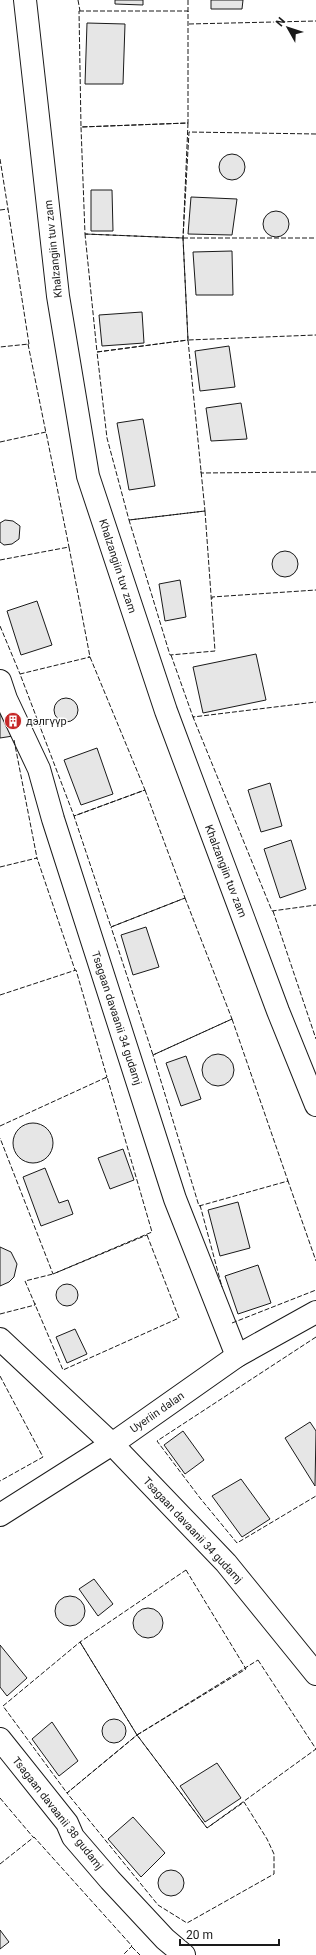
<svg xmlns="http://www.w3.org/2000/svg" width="316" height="1955" viewBox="0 0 316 1955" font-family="Roboto,sans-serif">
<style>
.building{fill:#e6e6e6;stroke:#1a1a1a}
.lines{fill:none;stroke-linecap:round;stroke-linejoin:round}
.minor-casing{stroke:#1a1a1a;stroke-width:24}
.tertiary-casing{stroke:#1a1a1a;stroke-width:24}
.minor{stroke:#fff;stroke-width:22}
.tertiary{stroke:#fff;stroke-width:22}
.fence{stroke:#1a1a1a;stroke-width:1;stroke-dasharray:5 2;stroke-linecap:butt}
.labels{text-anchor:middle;stroke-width:3;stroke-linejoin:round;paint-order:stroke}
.street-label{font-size:11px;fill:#1a1a1a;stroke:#fff}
.poi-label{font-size:11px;fill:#1a1a1a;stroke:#fff;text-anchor:start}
</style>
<rect width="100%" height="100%" fill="#fff"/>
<g class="building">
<polygon points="115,0 143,0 143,5 115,4"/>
<polygon points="211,0 243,0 242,9 211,9"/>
<polygon points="87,23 125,24 123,84 85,84"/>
<circle cx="232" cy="167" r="13"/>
<polygon points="91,190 112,190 113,231 91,231"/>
<polygon points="191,197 237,199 232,235 188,234"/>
<circle cx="276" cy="224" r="13"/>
<polygon points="232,251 233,295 196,295 193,252"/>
<polygon points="142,312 144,343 102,346 99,315"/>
<polygon points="229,346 235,387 200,391 195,351"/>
<polygon points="241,403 247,439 211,441 206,408"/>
<polygon points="143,419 155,486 129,490 117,423"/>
<polygon points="5,520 13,521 20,526 19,539 12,544 4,545 0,542 0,523"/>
<circle cx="285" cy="564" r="13"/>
<polygon points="180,580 186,617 165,621 159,584"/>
<polygon points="37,601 52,645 21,655 7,611"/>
<polygon points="256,654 266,700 203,713 193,667"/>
<circle cx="66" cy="710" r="12"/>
<polygon points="0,711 13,736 0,738"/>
<polygon points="97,748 113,794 81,805 64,760"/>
<polygon points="270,783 282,826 261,832 248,790"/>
<polygon points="291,840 306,889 280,898 264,849"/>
<polygon points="146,927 159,967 133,975 121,935"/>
<circle cx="218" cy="1070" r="16"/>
<polygon points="186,1056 201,1099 181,1106 166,1063"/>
<circle cx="33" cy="1143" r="20"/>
<polygon points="123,1149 134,1180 110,1189 98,1158"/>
<polygon points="45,1168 59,1203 68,1200 73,1214 41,1226 23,1177"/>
<polygon points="238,1202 250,1248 220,1256 208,1210"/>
<polygon points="0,1247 11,1252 17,1264 14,1277 9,1282 0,1286"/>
<polygon points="258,1265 271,1303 238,1314 225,1276"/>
<circle cx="67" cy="1295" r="11"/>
<polygon points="75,1329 87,1354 67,1363 56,1337"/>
<polygon points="310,1422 316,1431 315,1486 285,1438"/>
<polygon points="183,1431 204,1460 185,1474 164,1445"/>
<polygon points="241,1479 270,1519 242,1537 212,1496"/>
<polygon points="94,1579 113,1604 98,1616 79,1589"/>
<circle cx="70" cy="1611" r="15"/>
<circle cx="148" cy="1623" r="15"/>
<polygon points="0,1645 27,1678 7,1696 0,1687"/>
<circle cx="114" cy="1731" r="12"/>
<polygon points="52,1722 78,1761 59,1776 32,1739"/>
<polygon points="217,1763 241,1798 205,1822 180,1786"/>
<polygon points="133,1817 165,1853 141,1877 108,1839"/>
<circle cx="171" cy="1883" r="13"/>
<polygon points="0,1930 9,1942 0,1949"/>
</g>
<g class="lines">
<defs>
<g id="minor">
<polyline points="0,681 6,699 39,769 53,819 175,1199 237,1356"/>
<polyline points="0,1339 112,1444 226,1563 316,1674"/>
<polyline points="0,1515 112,1444 237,1356 316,1312"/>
<polyline points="0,1739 67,1823 73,1837 110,1880 165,1939 184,1955"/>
</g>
<polyline id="tertiary" points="25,0 58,296 88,476 166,711 278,1011 316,1105"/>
</defs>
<use href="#minor" class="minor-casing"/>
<use href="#tertiary" class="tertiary-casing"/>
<use href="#minor" class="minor"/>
<use href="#tertiary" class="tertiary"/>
<g class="fence">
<polyline points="78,0 80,11"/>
<polyline points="188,0 188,12"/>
<polygon points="79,11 188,11 188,123 81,127"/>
<polyline points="189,24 316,21"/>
<polygon points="188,123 183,238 85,234 81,127"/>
<polyline points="316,134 189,132 183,238 188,340 316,335"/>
<polyline points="0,159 8,209"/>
<polyline points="0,210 8,209 29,344 0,347"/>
<polygon points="85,234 183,238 188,340 97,352"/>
<polyline points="183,238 316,238"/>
<polygon points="188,340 205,511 129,520 107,438 97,352"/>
<polyline points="28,344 46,433"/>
<polyline points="0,442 46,432 69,547"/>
<polyline points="201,471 201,473 316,472"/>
<polygon points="205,511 215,651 170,655 129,520"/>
<polyline points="0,560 69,547 90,657 88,657"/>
<polyline points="212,599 212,597 316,590"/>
<polyline points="0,626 20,674"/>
<polyline points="171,655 193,717 316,702"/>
<polygon points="90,657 145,790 74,816 20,674"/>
<polyline points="194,717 193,717 272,911 316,905"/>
<polyline points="14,740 37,858 36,858"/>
<polygon points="145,790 185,898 111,927 74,816"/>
<polyline points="0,867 37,858 75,970"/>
<polygon points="185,898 232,1019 153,1055 111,927"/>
<polyline points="273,911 316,1039"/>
<polyline points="0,995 76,970 107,1077 105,1078"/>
<polygon points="232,1019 288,1181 199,1206 153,1055"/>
<polyline points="0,1126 107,1077 152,1232 53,1274 0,1138"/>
<polyline points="287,1181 288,1181 316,1261"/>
<polyline points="200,1205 222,1287"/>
<polygon points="147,1235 179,1318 63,1370 25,1281 53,1274"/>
<polyline points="0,1314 35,1305 35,1303"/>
<polyline points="232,1323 316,1290"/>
<polyline points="316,1337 157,1441 200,1498 237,1543 316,1496"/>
<polyline points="0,1376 43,1457 0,1481"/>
<polygon points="186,1570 246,1669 137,1735 80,1642"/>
<polygon points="80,1642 137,1735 67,1793 3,1706"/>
<polygon points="258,1660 316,1749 207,1828 137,1735"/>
<polygon points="137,1735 207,1828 244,1802 267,1839 274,1854 274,1874 187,1923 158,1905 67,1793"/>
<polyline points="0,1798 33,1837"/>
<polyline points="0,1864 34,1837 132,1946 123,1955"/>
<polyline points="132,1947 140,1955"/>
</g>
</g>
<defs>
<symbol id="building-disc" viewBox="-11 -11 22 22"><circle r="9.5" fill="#c62828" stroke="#fff"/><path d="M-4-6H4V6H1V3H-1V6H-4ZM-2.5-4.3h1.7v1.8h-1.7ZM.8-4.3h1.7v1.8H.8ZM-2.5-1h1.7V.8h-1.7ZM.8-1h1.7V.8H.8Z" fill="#fff"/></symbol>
</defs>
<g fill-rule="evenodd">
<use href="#building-disc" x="3" y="711" width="20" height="20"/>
</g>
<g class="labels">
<g class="street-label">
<text transform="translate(53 249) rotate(-96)" y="4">Khalzangiin tuv zam</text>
<text transform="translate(118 566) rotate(72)" y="4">Khalzangiin tuv zam</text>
<text transform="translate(226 871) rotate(69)" y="4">Khalzangiin tuv zam</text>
<text transform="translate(117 1018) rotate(72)" y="4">Tsagaan davaanii 34 gudamj</text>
<text transform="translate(157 1412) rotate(-35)" y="4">Uyeriin dalan</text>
<text transform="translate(193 1530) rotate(47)" y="4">Tsagaan davaanii 34 gudamj</text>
<text transform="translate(58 1813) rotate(52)" y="4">Tsagaan davaanii 38 gudamj</text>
</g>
<g class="poi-label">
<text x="26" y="725">дэлгүүр</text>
</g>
</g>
<g transform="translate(288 28) rotate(309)" stroke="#ffffff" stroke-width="3" paint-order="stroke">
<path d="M0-3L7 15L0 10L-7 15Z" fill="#1a1a1a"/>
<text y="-6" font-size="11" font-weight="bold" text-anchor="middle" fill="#1a1a1a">N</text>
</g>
<path d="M180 1939v6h99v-6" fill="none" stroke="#1a1a1a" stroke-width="2"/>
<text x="186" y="1939" font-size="12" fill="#1a1a1a" stroke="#ffffff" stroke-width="3" paint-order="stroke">20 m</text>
</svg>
